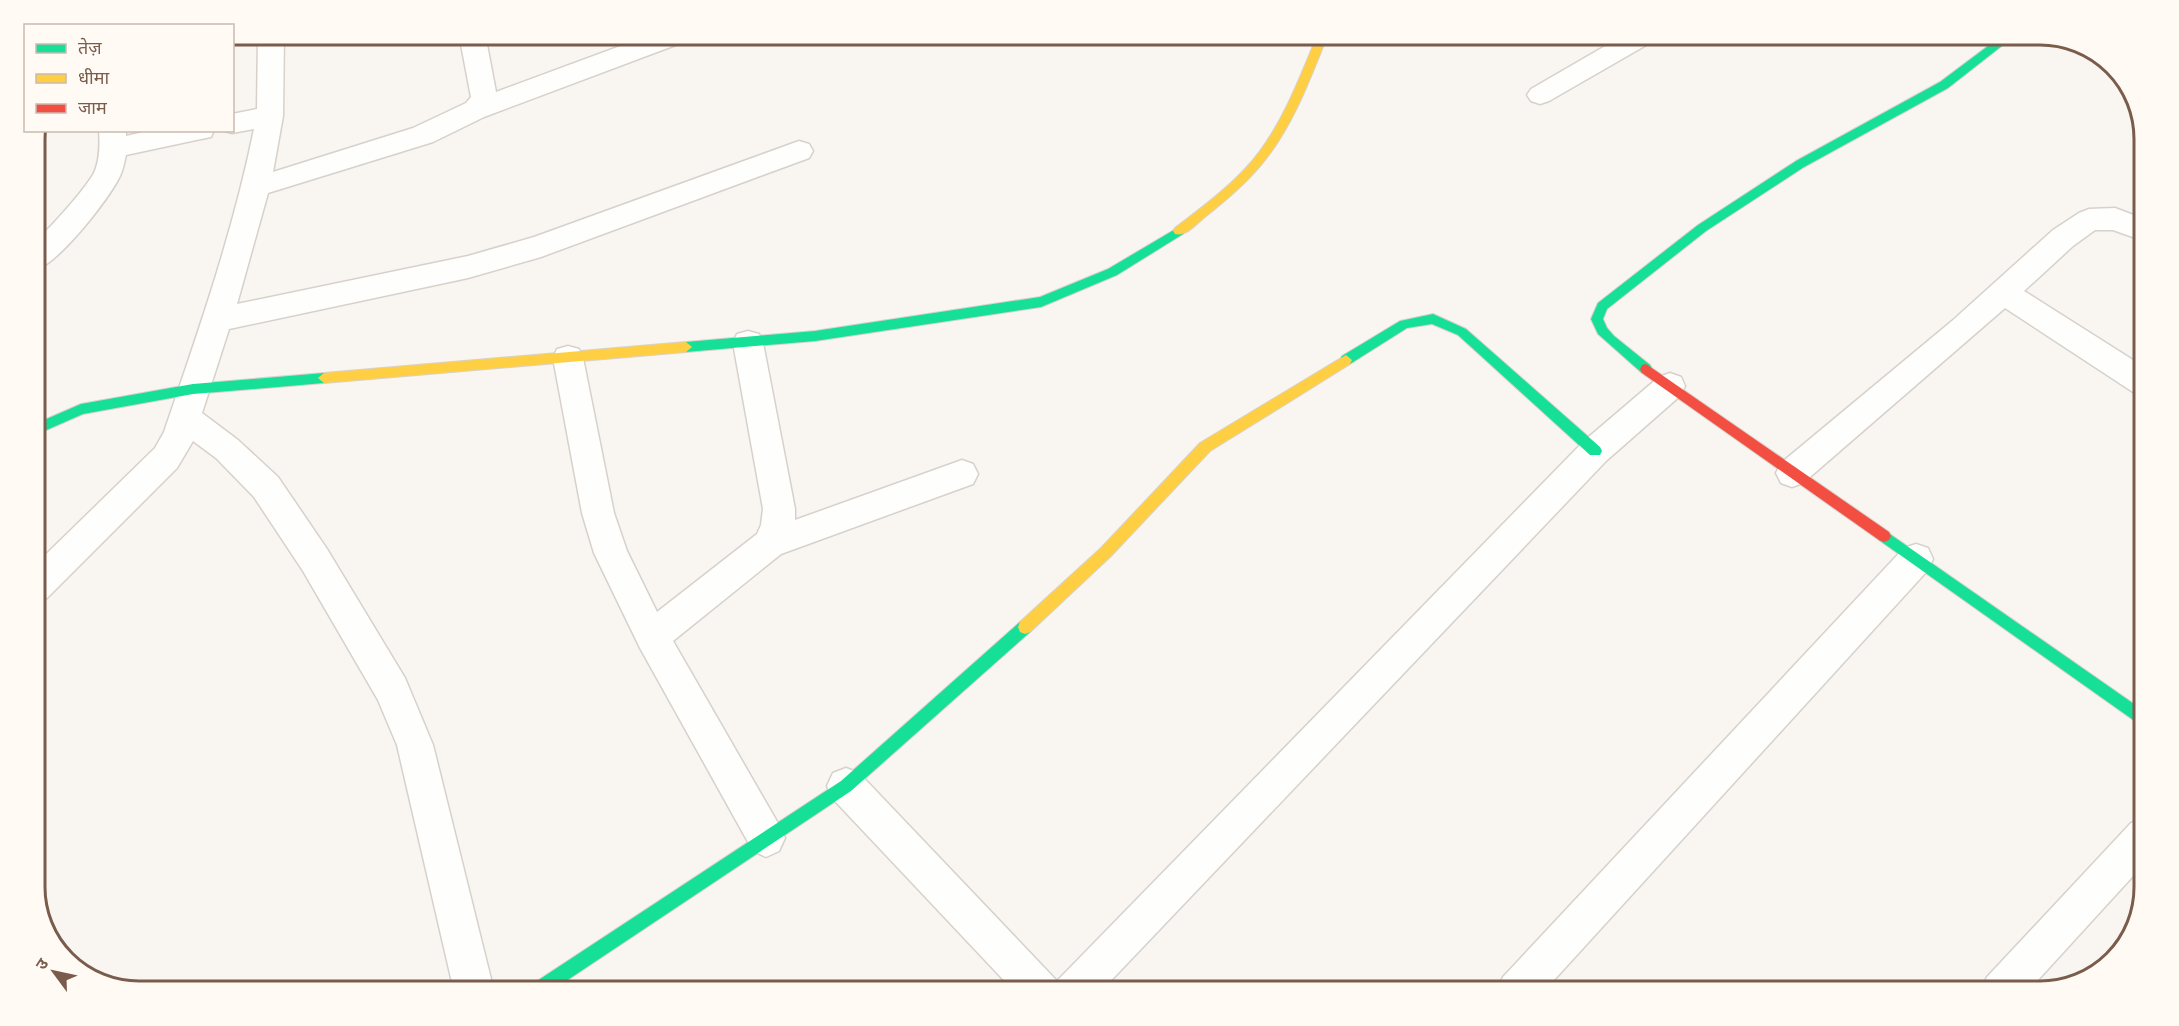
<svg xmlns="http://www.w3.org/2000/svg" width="2179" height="1026" viewBox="0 0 2179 1026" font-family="Quicksand,'Noto Sans Devanagari',sans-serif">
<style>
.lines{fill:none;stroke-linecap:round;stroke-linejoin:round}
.street-casing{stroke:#d7d1cb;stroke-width:3}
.fast-casing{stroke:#d9d2cb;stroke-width:2}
.slow-casing{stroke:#d9d2cb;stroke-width:2}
.jam-casing{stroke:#d9d2cb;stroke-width:2}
.street{fill:#fefefd;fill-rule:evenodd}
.fast{fill:#16e098;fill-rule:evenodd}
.slow{fill:#ffcf43;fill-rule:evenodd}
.jam{fill:#f24e42;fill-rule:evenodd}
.rim{fill:none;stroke:#7a5c4d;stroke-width:3}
</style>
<rect width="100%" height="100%" fill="#f9f5f0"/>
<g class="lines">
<defs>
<g id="street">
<path d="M258,34h26l-1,82 -10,56 140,-44 53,-25 5,-6 -12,-63h26l11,58 157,-58h39l-3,6 -205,77 -51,25 -165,51 -31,111 231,-48 66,-19 265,-96 10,3 4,7 -4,7 -268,99 -73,21 -239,51 -27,84 36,27 40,37 49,72 78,129 28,67 61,246h-40l-57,-246 -19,-45 -75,-129 -49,-74 -38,-39 -23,-17 -16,27 -130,130 -12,4v-37l120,-117 9,-16c34,-100 69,-199 90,-303l-22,4 -10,-3h10v-16l25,-5z"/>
<polygon points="1626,34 1658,34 1655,40 1549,101 1540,104 1531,101 1527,95 1531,89"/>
<path d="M99,130h27v6l26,-6h62l-3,7 -10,2 -75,16c-2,8 -3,16 -7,23 -12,23 -60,85 -84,92v-28c16,-15 48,-50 59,-69 6,-13 6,-29 5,-43z"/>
<polygon points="2115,208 2144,219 2144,241 2113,230 2095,230 2073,246 2024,291 2144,367 2144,395 2133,392 2005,308 1803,483 1792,487 1781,483 1776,473 1781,463 1952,321 2053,230 2079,213 2089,209"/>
<polygon points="748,331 759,334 763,343 795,509 795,520 962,460 973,464 978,474 973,484 781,554 673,641 779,825 785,838 779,851 766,857 753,851 640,648 594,553 582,513 553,358 557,349 568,346 579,349 583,358 614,513 627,551 657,612 757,534 761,525 763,509 733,343 737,334"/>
<polygon points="1670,373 1681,377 1685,386 1681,395 1606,461 1101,991 1014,991 833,799 827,786 833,773 846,768 859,773 1057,981 1584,441 1659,377"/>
<polygon points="1916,544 1928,548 1933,559 1928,570 1544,991 1497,991 1503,977 1904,548"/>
<polygon points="2144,817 2144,864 2028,991 1981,991 1987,977 2131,823"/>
</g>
<g id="fast">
<polygon points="2004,34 2017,34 1948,88 1804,167 1706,231 1607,309 1603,319 1607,328 1614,336 1650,365 1652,369 1650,373 1642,373 1598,334 1591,319 1598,303 1698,225 1796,161 1940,82"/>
<polygon points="1179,227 1183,228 1185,231 1183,234 1117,275 1041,307 815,341 686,352 680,347 686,342 815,331 1040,297 1108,269"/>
<polygon points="1433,314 1466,329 1600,447 1602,451 1600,455 1590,455 1458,335 1432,324 1407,328 1350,364 1342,364 1340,360 1342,356 1400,321"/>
<polygon points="324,373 330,378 324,383 193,394 83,414 35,435 35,424 81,404 193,384"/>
<polygon points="1884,530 2144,711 2144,726 2139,724 1879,540 1877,536 1879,532"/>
<polygon points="1025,620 1030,622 1032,627 1030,632 851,791 551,991 529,991 531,985 841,781 1020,622"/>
</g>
<g id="slow">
<path d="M1318,34h10c-18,45 -36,95 -68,132 -16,19 -35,35 -54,50 -9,7 -20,21 -31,18l-2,-3 2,-3c30,-23 63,-47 85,-77 26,-35 41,-77 58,-117z"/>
<polygon points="686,342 692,347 686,352 324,383 318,378 324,373"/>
<polygon points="1346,355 1352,360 1350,364 1210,451 1111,556 1030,632 1025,634 1020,632 1018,627 1020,622 1101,548 1200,443"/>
</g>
<polygon id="jam" points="1646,364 1889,532 1891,536 1889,540 1884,542 1879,540 1642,373 1640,369 1642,365"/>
</defs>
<use href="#street" class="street-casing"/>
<use href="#fast" class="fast-casing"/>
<use href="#slow" class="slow-casing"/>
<use href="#jam" class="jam-casing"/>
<use href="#street" class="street"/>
<use href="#fast" class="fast"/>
<use href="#slow" class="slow"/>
<use href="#jam" class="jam"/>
</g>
<path d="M0 0H2179V1026H0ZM139 45H2040A94 94 0 0 1 2134 139V887A94 94 0 0 1 2040 981H139A94 94 0 0 1 45 887V139A94 94 0 0 1 139 45Z" fill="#fffaf3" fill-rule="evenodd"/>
<path class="rim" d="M139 45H2040A94 94 0 0 1 2134 139V887A94 94 0 0 1 2040 981H139A94 94 0 0 1 45 887V139A94 94 0 0 1 139 45Z"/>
<rect x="24" y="24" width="210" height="108" fill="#fffaf3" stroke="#cabbb1" stroke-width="1.5"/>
<rect x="36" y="44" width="30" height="9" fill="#16e098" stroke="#cabbb1" stroke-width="1.5"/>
<text x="78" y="54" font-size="18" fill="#7a5c4d">तेज़</text>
<rect x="36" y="74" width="30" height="9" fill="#ffcf43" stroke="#cabbb1" stroke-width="1.5"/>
<text x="78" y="84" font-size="18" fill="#7a5c4d">धीमा</text>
<rect x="36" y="104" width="30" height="9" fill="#f24e42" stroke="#cabbb1" stroke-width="1.5"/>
<text x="78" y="114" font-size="18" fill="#7a5c4d">जाम</text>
<g transform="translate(54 972) rotate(303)" stroke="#fffaf3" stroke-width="4.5" paint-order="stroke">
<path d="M0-4.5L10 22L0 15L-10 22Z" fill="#7a5c4d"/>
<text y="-9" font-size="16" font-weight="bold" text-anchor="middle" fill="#7a5c4d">उ</text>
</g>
</svg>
